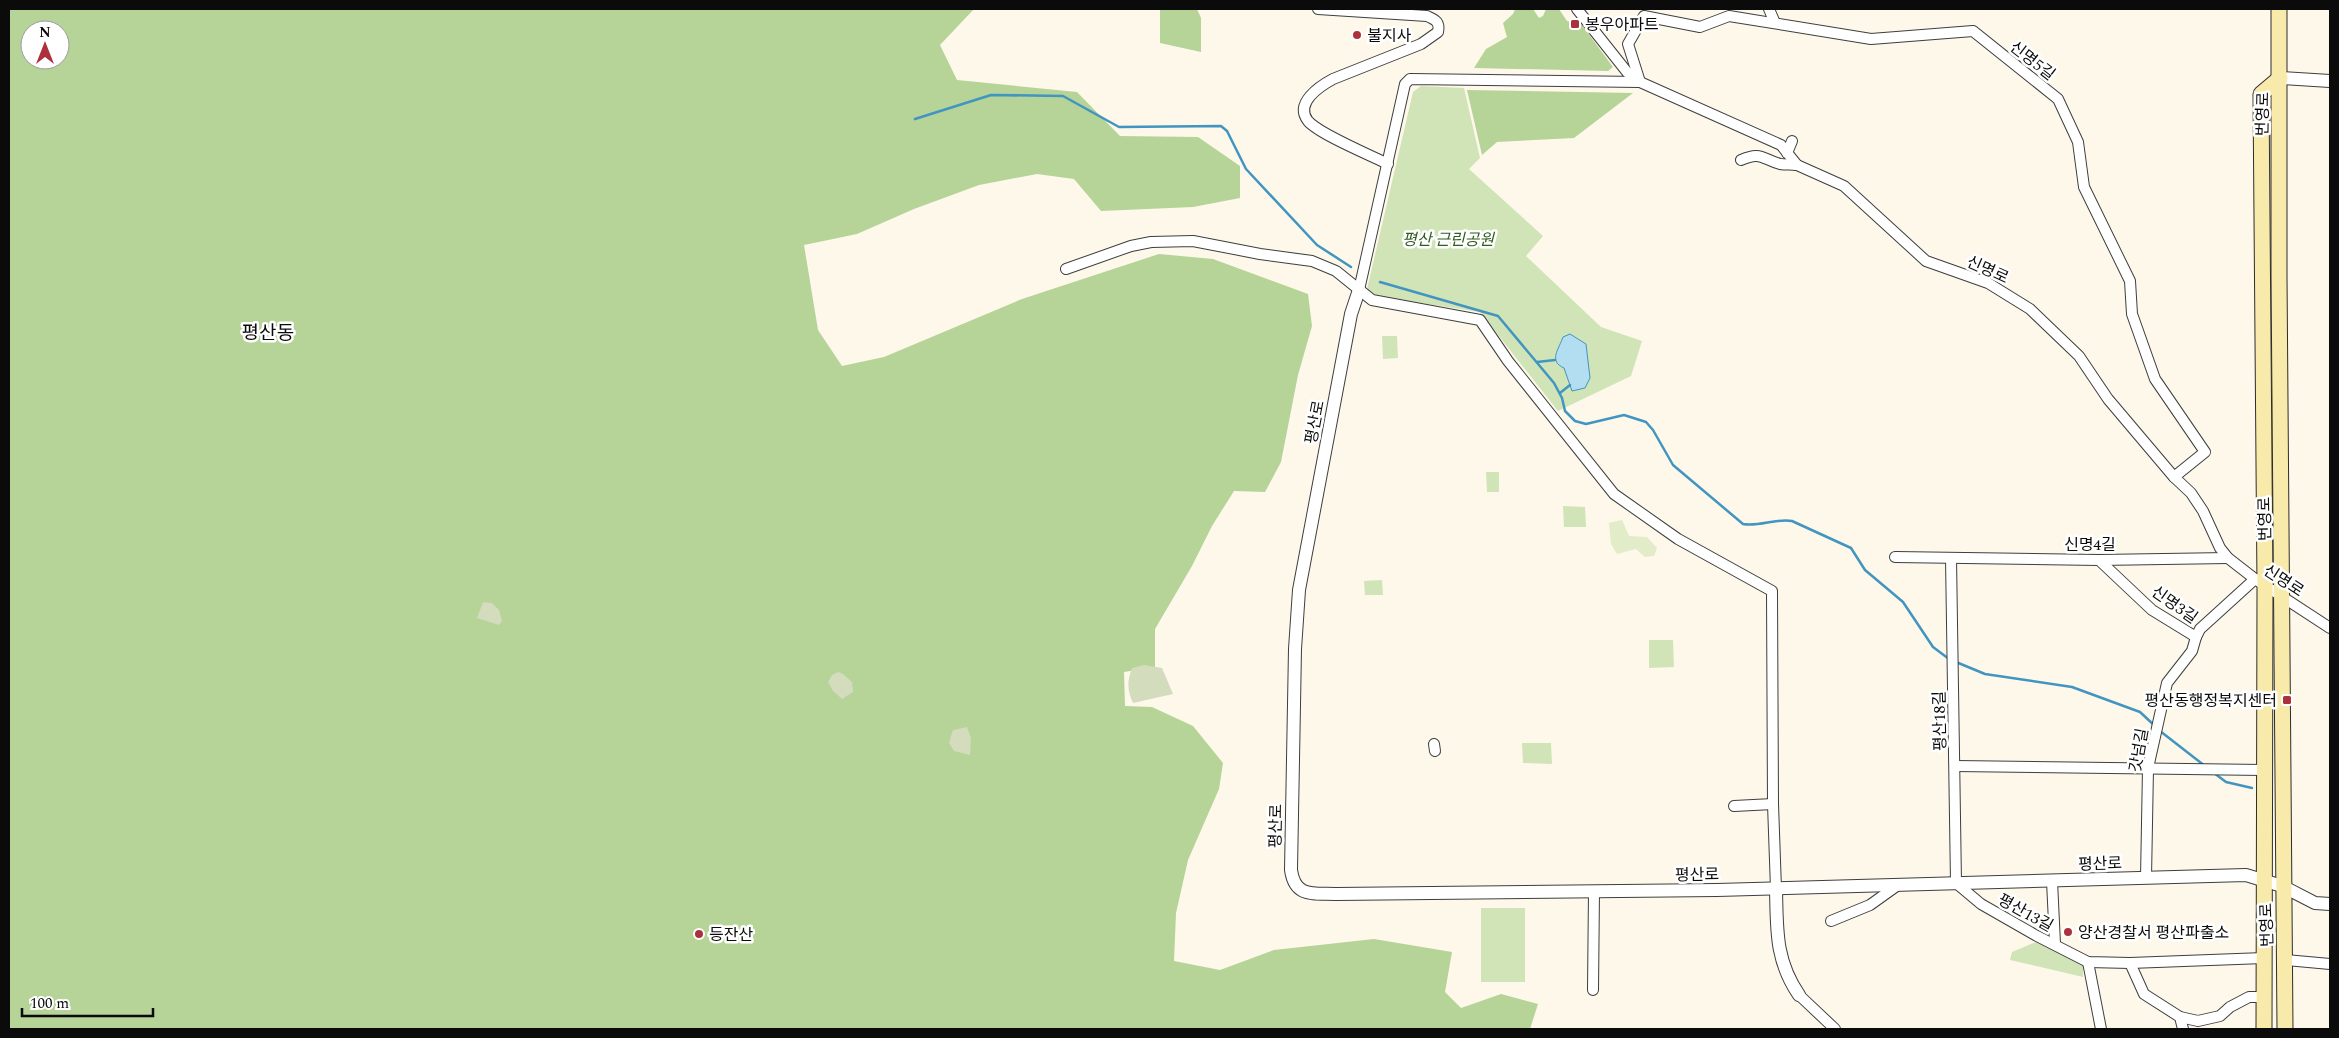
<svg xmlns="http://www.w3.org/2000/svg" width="2339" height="1038" viewBox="0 0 2339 1038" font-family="Spectral,'Noto Sans KR',serif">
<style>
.green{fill:#d1e4b8}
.forest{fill:#b6d398;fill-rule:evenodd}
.cemetery{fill:#d4dcbe}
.pitch{fill:#e2ecc8}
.water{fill:#b3ddf0;stroke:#4195c0}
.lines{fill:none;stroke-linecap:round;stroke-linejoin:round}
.stream{stroke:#4195c0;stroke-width:2.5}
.minor-casing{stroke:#3e3e3e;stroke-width:12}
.tertiary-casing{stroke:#3e3e3e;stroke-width:14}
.secondary-casing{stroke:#2d2d2d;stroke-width:17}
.minor{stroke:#fff;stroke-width:10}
.tertiary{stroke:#fff;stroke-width:12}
.secondary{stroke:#f8eaab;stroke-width:15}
.poi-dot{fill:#ad303d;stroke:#fff;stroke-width:2}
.labels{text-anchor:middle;stroke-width:5;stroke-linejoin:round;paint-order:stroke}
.poi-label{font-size:16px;fill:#0b0b0b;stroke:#fff;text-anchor:start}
.street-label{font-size:16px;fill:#0b0b0b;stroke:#fff}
.park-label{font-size:16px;font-style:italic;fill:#315c22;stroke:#fff}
.quarter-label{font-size:19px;fill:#0b0b0b;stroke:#fff}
</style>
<rect width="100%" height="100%" fill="#fdf8ea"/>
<g class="green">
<polygon points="1421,86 1464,88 1480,158 1469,169 1543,236 1526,256 1601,327 1642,341 1631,376 1558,411 1480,312 1374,296 1367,289 1413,92"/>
<polygon points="1382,336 1397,336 1398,358 1383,359"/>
<polygon points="1486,472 1499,472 1499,492 1487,492"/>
<polygon points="1563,506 1585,507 1586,527 1564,527"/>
<polygon points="1382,580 1383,595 1365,595 1364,581"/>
<polygon points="1649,640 1673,640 1674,667 1649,668"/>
<polygon points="1522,743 1551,743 1552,764 1523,763"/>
<rect x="1481" y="908" width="44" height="74"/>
<polygon points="2036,942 2083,965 2083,977 2010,960 2012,952"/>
</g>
<g class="forest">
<path d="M9,9h965l-34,36 17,35 120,12 43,44 78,1 42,29v32l-47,9 -92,4 -27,-32 -37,-5 -58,11 -65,24 -57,25 -53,11 14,85 24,36 42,-9 138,-58 137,-45 54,5 95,35 4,32 -14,49 -17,87 -16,30 -31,-1 -22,35 -20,40 -37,63v38l-31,5 1,34 27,1 41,19 30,37 -4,26 -31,71 -12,53 -2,48 46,9 54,-20 100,-11 78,13 -7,40 16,16 40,-14 37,10 -8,25h-1521zM30,30h30v30h-30z"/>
<polygon points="1160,9 1197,9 1201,18 1201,52 1160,43"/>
<polygon points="1515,9 1533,9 1539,18 1543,16 1546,9 1559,9 1567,21 1582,25 1613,67 1608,71 1474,68 1486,49 1507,37 1503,23 1513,14"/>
<polygon points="1467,90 1633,93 1574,138 1497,142 1482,155"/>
</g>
<g class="cemetery">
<polygon points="483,602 492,603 499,610 502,621 499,625 477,618"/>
<path d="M1144,665l18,3 11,26 -40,9c-6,-13 -6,-22 -1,-35z"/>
<polygon points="838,672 843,674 852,682 853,692 842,699 833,691 828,682 832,675"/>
<polygon points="967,727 971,738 970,755 954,751 949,743 953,730"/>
</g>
<polygon class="pitch" points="1622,520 1629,536 1647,537 1657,548 1654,556 1645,557 1636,549 1617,554 1611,544 1609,523"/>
<path class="water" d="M1570,334l16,10 4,34 -5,10 -13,3 -8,-23c-16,-7 -5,-19 -1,-31z"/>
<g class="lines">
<g class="stream">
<polyline points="915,119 991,95 1063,96 1119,127 1221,126 1227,131 1246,169 1317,245 1351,267"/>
<path d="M1380,282l118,34 56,67 8,15 3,13 10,10 11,3 38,-9 22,7 7,8 20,35 70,59c16,3 33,-6 49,-3l59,27 14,22 38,32 30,45 16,12"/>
<polyline points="1537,362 1555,360"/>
<polyline points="1560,393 1570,385"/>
<polyline points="1956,662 1985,674 2072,687 2140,712 2155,726"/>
<polyline points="2160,731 2205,766"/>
<polyline points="2214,773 2226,782 2252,788"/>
</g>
<defs>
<g id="minor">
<path d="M1318,9l109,7c9,4 13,6 11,16l-17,12 -88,35c-13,7 -39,24 -25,42 11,13 62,34 80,43"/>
<polyline points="1577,9 1627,72 1640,82 1781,145 1797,165 1844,186 1926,261 1988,283 2030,309 2079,356 2108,399 2174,477 2191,493 2203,511 2220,548 2228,558 2255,579 2330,628"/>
<polyline points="1769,9 1775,23"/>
<polyline points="1640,82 1628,44 1644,16 1700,27 1729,16 1871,39 1973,31 2058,99 2078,142 2084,187 2130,281 2132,314 2155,379 2205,452 2174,477"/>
<polyline points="1787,153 1792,141"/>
<path d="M1741,160c20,-9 21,-1 39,4 6,1 12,0 17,1"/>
<polyline points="1066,269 1131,246 1151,242 1193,241 1260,254 1312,261 1336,271 1372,300 1480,320 1508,361 1614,494 1678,539 1772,591 1773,804 1776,889"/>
<polyline points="1359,290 1405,84 1410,79 1640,82"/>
<polyline points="1895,557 2099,560 2228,558"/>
<polyline points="1951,558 1956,883 1981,904 2037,936 2088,962 2130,963 2264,958"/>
<polyline points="2099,560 2152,610 2196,637 2200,629 2255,579"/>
<polyline points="1434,744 1435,751"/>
<polyline points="1955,766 2264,770"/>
<polyline points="1734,806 1773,804"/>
<polyline points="2146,878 2148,768 2167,683 2192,651 2196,637"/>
<polyline points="2052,881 2055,944"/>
<polyline points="1831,921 1870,905 1898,885"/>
<polyline points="2285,960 2330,964"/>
<polyline points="2088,962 2101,1029"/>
<polyline points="2130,963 2144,994 2180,1017 2183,1029"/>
<polyline points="1593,990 1594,891"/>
<polyline points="1799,995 1835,1029"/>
<polyline points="2180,1017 2198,1021 2220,1016 2230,1007 2249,997 2264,997"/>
</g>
<g id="tertiary">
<polyline points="2280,78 2330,81"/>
<path d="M1359,290l-8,24 -52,276 -4,59 -4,221c4,28 22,23 45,24l381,-4 529,-15 36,11 33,17 15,1"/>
<path d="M1776,889c1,40 -1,71 23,106"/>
</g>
<g id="secondary">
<polyline points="2279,9 2279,276 2285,1029"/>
<polyline points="2264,1029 2265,586 2261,94 2280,78"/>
</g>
</defs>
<use href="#minor" class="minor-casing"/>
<use href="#tertiary" class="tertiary-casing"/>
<use href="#secondary" class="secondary-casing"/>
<use href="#minor" class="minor"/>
<use href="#tertiary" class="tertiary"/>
<use href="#secondary" class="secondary"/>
</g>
<g class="poi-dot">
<rect x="1570" y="19" width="10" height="10" rx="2.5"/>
<circle cx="1357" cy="35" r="5"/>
<rect x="2282" y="695" width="10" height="10" rx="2.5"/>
<circle cx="2068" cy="932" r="5"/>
<circle cx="699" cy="934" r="5"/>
</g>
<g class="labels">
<g class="poi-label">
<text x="1585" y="30">봉우아파트</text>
<text x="1367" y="41">불지사</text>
<text x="2277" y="706" text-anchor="end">평산동행정복지센터</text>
<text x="2078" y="938">양산경찰서 평산파출소</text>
<text x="709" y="940">등잔산</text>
</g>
<g class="street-label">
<text transform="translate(2033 60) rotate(38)" y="6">신명5길</text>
<text transform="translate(2262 114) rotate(-89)" y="6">번영로</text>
<text transform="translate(1988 269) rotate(24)" y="6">신명로</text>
<text transform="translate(1314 422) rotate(-79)" y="6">평산로</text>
<text transform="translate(2264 519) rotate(-91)" y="6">번영로</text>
<text x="2090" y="550">신명4길</text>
<text transform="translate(2284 580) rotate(33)" y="6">신명로</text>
<text transform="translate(2175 604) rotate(35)" y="6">신명3길</text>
<text transform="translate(1939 721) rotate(-91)" y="6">평산18길</text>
<text transform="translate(2138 750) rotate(-80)" y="6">갓넘길</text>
<text transform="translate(1275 826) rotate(-89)" y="6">평산로</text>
<text transform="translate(2100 863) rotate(-2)" y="6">평산로</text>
<text transform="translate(1697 874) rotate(-1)" y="6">평산로</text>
<text transform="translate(2026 912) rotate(29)" y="6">평산13길</text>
<text transform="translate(2266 925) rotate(-92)" y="6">번영로</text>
</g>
<g class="park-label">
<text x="1448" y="245">평산 근린공원</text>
</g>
<g class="quarter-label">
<text x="268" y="339">평산동</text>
</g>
</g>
<rect width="2339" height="1038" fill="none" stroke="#0b0b0b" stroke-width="20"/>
<g transform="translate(45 45)"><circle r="24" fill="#ffffff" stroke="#9d9d9d"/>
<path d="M0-4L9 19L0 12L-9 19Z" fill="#ad303d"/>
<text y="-8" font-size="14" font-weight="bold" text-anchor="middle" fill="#0b0b0b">N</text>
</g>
<path d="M22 1008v8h131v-8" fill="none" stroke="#0b0b0b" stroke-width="2.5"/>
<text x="30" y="1008" font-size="15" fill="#0b0b0b" stroke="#ffffff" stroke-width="4" paint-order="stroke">100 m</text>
</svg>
